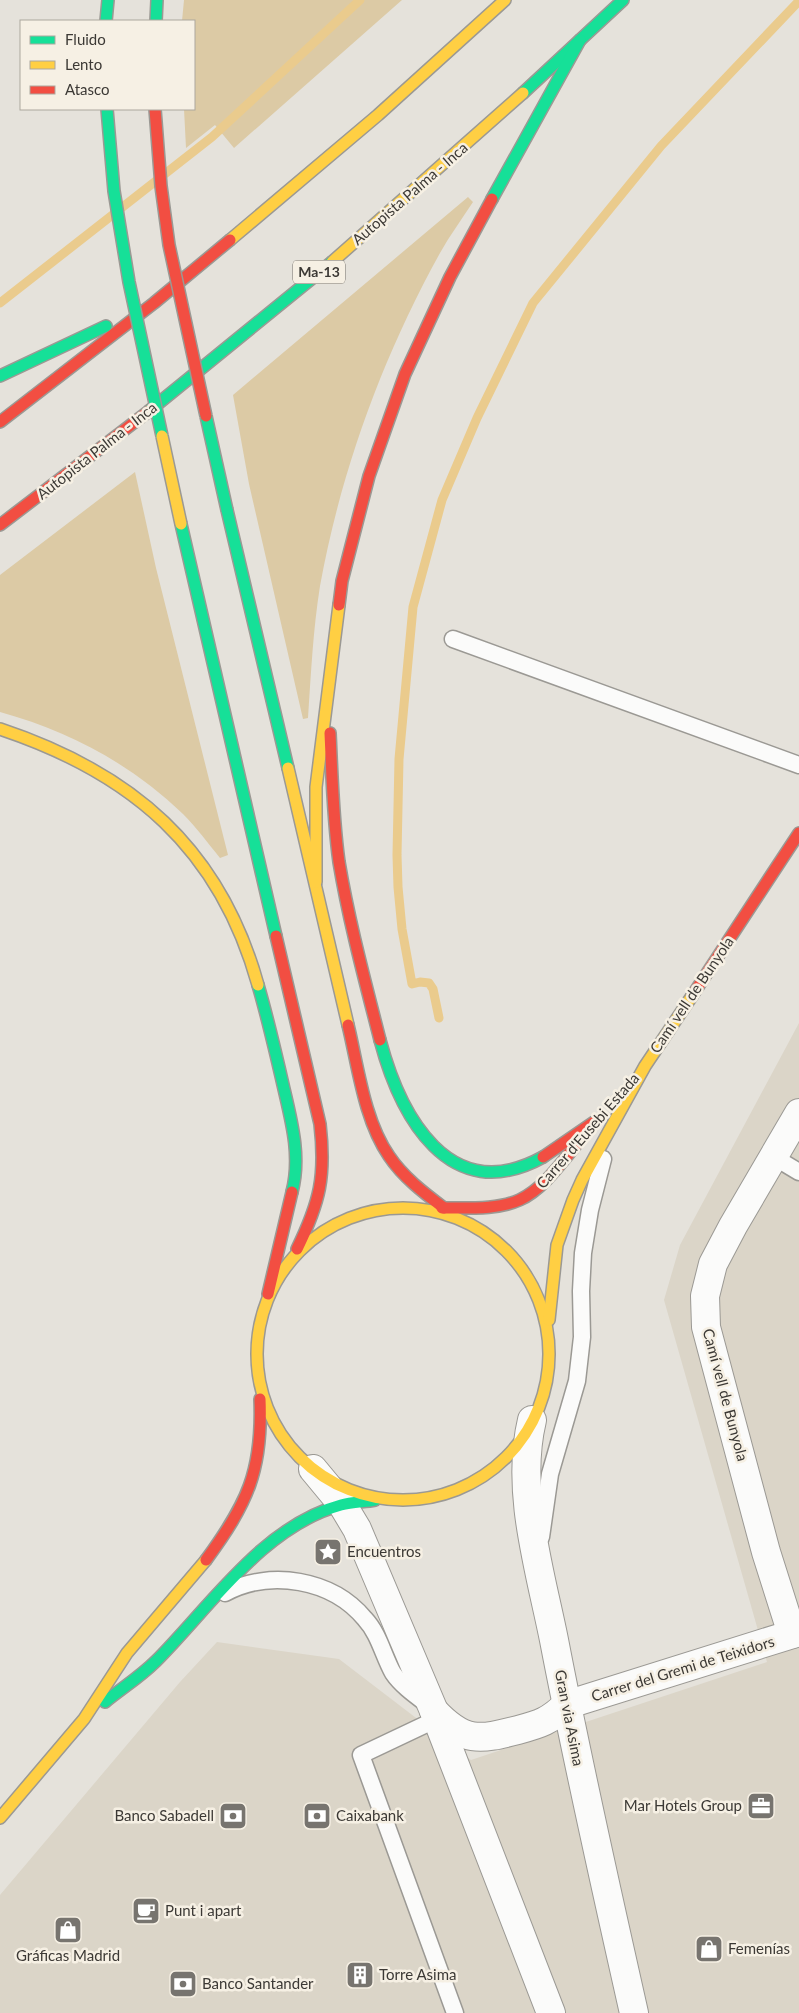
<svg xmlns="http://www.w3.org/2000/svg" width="799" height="2013" viewBox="0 0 799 2013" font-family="Lato,sans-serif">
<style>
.built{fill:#dbd5c8}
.green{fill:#dccaa5}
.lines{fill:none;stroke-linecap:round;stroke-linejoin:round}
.stream{stroke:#eacb8d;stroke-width:9}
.lane-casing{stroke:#9b9994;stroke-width:19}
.street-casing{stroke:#9b9994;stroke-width:30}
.fast-casing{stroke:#9b9994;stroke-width:14}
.slow-casing{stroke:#9b9994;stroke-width:14}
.jam-casing{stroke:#9b9994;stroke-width:14}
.lane{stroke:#fbfbfa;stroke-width:16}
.street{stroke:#fbfbfa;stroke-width:28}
.fast{stroke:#16e098;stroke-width:11}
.slow{stroke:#ffcf43;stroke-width:11}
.jam{stroke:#f24e42;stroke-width:11}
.fast-bridge-casing{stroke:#9b9994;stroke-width:14;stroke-linecap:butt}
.slow-bridge-casing{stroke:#9b9994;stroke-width:14;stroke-linecap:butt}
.jam-bridge-casing{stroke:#9b9994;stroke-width:14;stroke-linecap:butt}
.fast-bridge{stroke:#16e098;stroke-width:11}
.slow-bridge{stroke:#ffcf43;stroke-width:11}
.jam-bridge{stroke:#f24e42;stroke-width:11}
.labels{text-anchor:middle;stroke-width:5;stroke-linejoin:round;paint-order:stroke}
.shield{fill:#f6f0e4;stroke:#74706a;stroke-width:1}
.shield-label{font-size:14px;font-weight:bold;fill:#3c3935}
.street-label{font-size:15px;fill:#3c3935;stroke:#f6f0e4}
.poi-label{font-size:15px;fill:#3c3935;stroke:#f6f0e4;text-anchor:start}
</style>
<rect width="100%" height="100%" fill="#e5e2db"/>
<polygon class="built" points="799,1023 799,2013 0,2013 0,1895 180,1682 217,1642 339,1659 471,1760 767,1662 664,1300 680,1245"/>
<g class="green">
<polygon points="184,0 402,0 234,148 215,125 186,148 184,109 194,109 194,21 182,21"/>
<path d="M468,197l5,5c-11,17 -23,33 -33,51 -57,103 -99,217 -120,333 -7,44 -9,88 -12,132l-5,1 -54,-235 -16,-89z"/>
<path d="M135,472l21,96 72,287 -8,3c-12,-15 -24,-31 -37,-44 -52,-50 -114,-83 -183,-102v-137z"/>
</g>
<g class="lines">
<g class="stream">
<polyline points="0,303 212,137 360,0"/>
<polyline points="439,1018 433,989 429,983 420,982 412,984 402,929 398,887 397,855 399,759 413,607 442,500 477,418 533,303 661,146 799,1"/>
</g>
<defs>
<g id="lane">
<polyline points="453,639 799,765"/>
<polyline points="774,1157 799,1172"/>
<polyline points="541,1537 550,1474 577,1381 582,1337 581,1291 583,1253 590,1210 603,1159"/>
<path d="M225,1593c45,-24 107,-14 140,26 14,15 18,36 28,54 8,12 22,22 34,31"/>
<polyline points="437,1719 361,1755 455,2013"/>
</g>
<g id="street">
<path d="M532,1420c-17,71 8,150 22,220 24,125 52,249 80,373"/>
<polyline points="313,1469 342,1504 357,1529 434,1711 551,2013"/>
<polyline points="792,1634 766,1552 706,1327 705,1296 713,1264 733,1226 799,1113"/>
<path d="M434,1711c30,32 45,29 84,19 22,-6 32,-9 48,-25l233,-73"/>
</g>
<g id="fast">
<polyline points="106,21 108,0"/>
<polyline points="156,21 157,0"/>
<polyline points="523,93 623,0"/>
<polyline points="492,199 580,40"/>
<polyline points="0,376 106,326"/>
<polyline points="149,411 332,262"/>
<polyline points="227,510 288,768"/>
<polyline points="181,524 276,936"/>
<path d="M258,985c10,34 18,69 26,104 8,34 17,68 8,103"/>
<path d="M380,1040c20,75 69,169 163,117"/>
<path d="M105,1702c17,-14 35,-25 51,-41 54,-54 107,-135 185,-156 11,-3 23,-3 34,-5"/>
</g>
<g id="slow">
<polyline points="230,240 378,115 505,0"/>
<polyline points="332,262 523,93"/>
<path d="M0,729c132,44 220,119 258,256"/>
<polyline points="288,768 348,1025"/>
<polyline points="316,882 316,787 339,605"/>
<circle cx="403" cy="1354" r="146"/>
<polyline points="549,1320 557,1245 573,1200 582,1180 645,1066 692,996"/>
<polyline points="0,1818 84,1719 127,1653 206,1560"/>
</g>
<g id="jam">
<polyline points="0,422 154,303 230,240"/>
<polyline points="0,525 149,411"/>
<polyline points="339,605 342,581 369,476 405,374 450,277 492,199"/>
<path d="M330,733c2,43 3,86 9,129 10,60 26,119 41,178"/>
<path d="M276,936l44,188c6,52 0,78 -23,125"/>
<polyline points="692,996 799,833"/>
<path d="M348,1025c10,41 16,95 41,131 14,21 35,37 55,52"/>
<polyline points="543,1157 597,1120"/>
<path d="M442,1208c77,1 86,-2 134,-63"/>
<polyline points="268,1294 292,1192"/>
<path d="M206,1560c41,-56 57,-89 54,-161"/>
</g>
</defs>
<use href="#lane" class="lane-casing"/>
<use href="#street" class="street-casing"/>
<use href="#fast" class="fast-casing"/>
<use href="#slow" class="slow-casing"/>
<use href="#jam" class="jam-casing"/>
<use href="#lane" class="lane"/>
<use href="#street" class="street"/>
<use href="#fast" class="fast"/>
<use href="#slow" class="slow"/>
<use href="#jam" class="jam"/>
<defs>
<g id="fast-bridge">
<polyline points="107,109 114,191 129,282 162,436"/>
<polyline points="206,416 227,510"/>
</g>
<polyline id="slow-bridge" points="162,436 181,524"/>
<polyline id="jam-bridge" points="155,109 161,186 169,245 206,416"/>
</defs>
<use href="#fast-bridge" class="fast-bridge-casing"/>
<use href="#slow-bridge" class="slow-bridge-casing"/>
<use href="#jam-bridge" class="jam-bridge-casing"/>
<use href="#fast-bridge" class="fast-bridge"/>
<use href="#slow-bridge" class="slow-bridge"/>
<use href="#jam-bridge" class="jam-bridge"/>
</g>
<defs>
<symbol id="sight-square" viewBox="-11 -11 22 22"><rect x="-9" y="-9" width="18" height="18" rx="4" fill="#77746f" stroke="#f6f0e4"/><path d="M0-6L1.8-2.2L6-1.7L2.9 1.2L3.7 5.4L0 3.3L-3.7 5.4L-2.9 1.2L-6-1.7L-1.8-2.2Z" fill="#fff"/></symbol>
<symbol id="office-square" viewBox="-11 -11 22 22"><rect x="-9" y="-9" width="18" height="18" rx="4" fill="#77746f" stroke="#f6f0e4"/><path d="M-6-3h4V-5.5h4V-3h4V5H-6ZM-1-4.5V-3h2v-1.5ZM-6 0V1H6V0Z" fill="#fff"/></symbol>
<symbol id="bank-square" viewBox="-11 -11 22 22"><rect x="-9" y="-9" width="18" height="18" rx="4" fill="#77746f" stroke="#f6f0e4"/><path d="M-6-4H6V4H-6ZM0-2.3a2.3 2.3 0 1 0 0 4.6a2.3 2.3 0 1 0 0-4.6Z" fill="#fff"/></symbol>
<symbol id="cafe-square" viewBox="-11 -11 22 22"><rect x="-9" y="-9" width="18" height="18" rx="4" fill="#77746f" stroke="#f6f0e4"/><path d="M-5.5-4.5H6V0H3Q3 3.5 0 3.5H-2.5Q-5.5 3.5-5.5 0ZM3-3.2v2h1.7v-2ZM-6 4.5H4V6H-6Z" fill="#fff"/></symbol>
<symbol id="shop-square" viewBox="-11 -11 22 22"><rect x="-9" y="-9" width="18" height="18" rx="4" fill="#77746f" stroke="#f6f0e4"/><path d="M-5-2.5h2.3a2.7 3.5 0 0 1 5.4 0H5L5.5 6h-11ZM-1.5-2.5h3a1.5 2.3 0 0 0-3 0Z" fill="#fff"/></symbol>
<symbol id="building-square" viewBox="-11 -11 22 22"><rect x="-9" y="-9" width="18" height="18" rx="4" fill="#77746f" stroke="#f6f0e4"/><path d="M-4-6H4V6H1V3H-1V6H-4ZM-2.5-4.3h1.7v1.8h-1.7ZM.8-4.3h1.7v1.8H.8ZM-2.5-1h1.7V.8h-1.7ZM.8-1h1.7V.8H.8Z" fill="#fff"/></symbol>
</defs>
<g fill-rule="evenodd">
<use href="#sight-square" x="312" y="1536" width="32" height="32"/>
<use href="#office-square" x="745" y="1790" width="32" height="32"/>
<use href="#bank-square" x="217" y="1800" width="32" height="32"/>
<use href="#bank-square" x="301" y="1800" width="32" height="32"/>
<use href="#cafe-square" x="130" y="1895" width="32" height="32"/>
<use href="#shop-square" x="52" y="1914" width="32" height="32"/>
<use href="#shop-square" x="693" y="1933" width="32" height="32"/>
<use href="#building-square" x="344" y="1959" width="32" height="32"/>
<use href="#bank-square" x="167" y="1968" width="32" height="32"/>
</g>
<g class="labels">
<rect class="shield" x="293" y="260.5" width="52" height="23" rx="4"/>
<g class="shield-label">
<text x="319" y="277">Ma-13</text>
</g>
<g class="street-label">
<text transform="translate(410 194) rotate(-41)" y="5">Autopista Palma - Inca</text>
<text transform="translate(97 451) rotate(-38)" y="5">Autopista Palma - Inca</text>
<text transform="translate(692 995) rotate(-56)" y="5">Camí vell de Bunyola</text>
<text transform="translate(588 1131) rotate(-49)" y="5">Carrer d'Eusebi Estada</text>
<text transform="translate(725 1395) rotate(75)" y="5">Camí vell de Bunyola</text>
<text transform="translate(683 1669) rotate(-17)" y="5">Carrer del Gremi de Teixidors</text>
<text transform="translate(569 1718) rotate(79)" y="5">Gran via Asima</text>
</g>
<g class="poi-label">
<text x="347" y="1557">Encuentros</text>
<text x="742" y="1811" text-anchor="end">Mar Hotels Group</text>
<text x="214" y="1821" text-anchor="end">Banco Sabadell</text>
<text x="336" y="1821">Caixabank</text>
<text x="165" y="1916">Punt i apart</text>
<text x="728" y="1954">Femenías</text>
<text x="68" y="1961" text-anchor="middle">Gráficas Madrid</text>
<text x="379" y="1980">Torre Asima</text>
<text x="202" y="1989">Banco Santander</text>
</g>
</g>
<rect x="20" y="20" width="175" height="90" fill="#f6f0e4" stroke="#aca79e"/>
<rect x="30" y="36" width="25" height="8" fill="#16e098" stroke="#aca79e"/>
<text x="65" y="45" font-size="15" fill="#3c3935">Fluido</text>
<rect x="30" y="61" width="25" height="8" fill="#ffcf43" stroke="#aca79e"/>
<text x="65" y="70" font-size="15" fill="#3c3935">Lento</text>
<rect x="30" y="86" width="25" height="8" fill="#f24e42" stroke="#aca79e"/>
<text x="65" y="95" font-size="15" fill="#3c3935">Atasco</text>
</svg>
